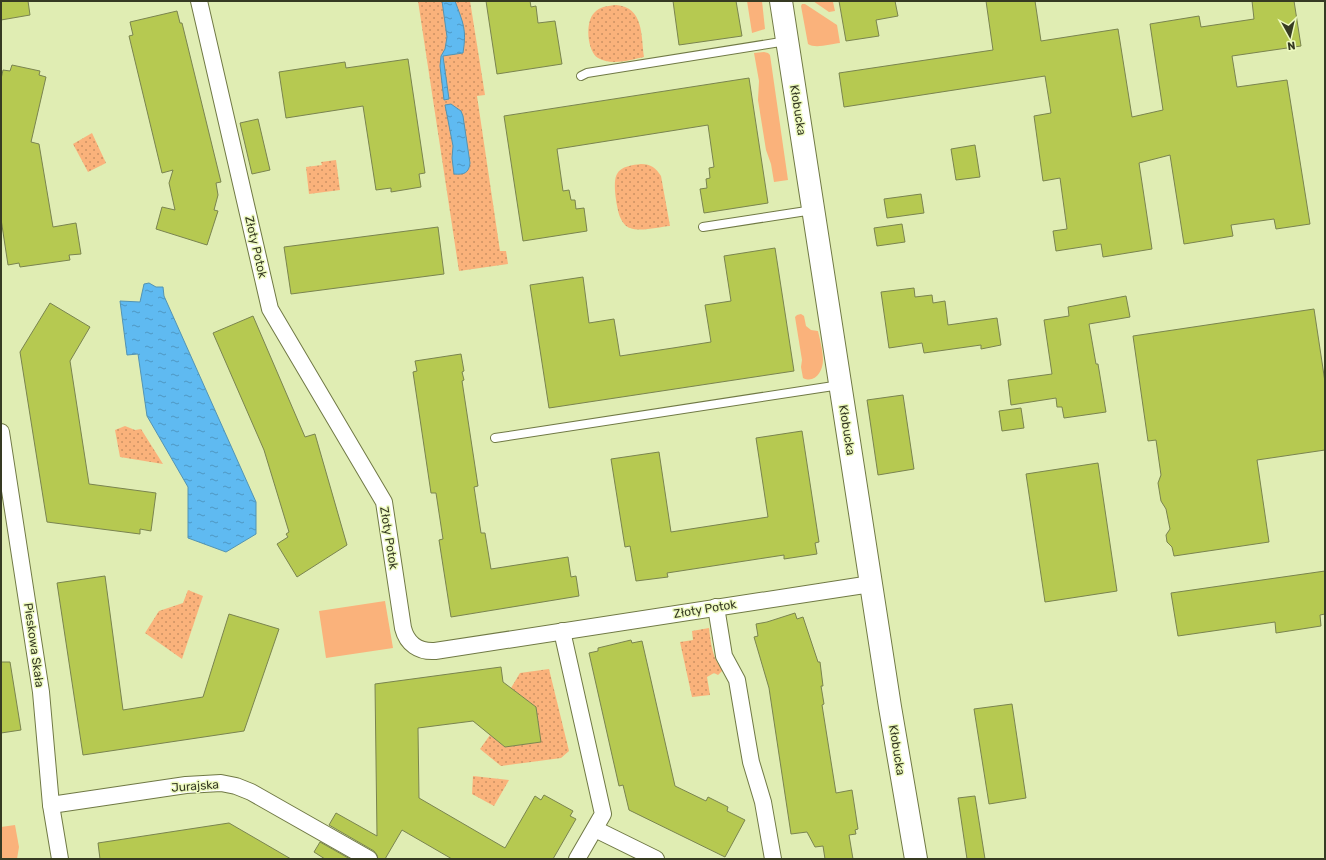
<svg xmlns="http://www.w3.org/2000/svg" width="1326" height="860" viewBox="0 0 1326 860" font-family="Rubik,sans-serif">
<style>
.grass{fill:#fab27b}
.park{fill:url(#park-dots)}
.water{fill:url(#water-ripples);stroke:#5394b3}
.building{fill:#b6c951;stroke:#7a844f}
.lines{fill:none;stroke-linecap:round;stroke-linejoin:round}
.lane-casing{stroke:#707945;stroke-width:10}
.street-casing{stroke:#707945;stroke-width:18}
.secondary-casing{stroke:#707945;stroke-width:24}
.lane{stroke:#fff;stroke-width:8}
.street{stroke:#fff;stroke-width:16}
.secondary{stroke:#fff;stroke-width:22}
.labels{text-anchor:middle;stroke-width:3;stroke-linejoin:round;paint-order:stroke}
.street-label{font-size:12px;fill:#363a23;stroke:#eefac0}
</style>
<defs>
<pattern id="park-dots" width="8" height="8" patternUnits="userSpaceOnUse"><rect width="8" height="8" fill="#fab27b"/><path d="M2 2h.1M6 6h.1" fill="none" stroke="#cb9264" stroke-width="1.8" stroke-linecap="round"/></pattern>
<pattern id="water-ripples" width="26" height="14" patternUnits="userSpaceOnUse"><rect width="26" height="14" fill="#5fbaf1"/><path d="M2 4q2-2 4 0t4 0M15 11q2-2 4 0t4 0" fill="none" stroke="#4f98c3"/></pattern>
</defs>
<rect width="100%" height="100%" fill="#e0edb3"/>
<g class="grass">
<polygon points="747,1 762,1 765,29 752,33"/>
<polygon points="813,1 838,1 833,2 835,11 829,12"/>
<path d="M802,4h3l32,21 3,18c-9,1 -25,6 -32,1l-7,-38z"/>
<polygon points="764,52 768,53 770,55 788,180 774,182 771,164 766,150 758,100 759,81 754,53"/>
<path d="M801,314l3,2 2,10 5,4 7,1c2,9 5,20 5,29 0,11 -8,24 -20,18l-2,-11 1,-7 -7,-43 2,-2z"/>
<polygon points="385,601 393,648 326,658 319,611"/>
<polygon points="15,825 19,847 17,859 1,859 1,827"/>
</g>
<g class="park">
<polygon points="418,1 470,1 485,95 477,96 500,251 506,251 508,264 459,271"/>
<path d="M616,5c28,2 25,31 28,52 -14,3 -33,9 -46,1 -11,-7 -13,-36 -4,-45 6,-7 14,-7 22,-8z"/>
<polygon points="92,133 106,163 88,172 73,144"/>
<polygon points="336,160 340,190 309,194 306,167 322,165 321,162"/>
<path d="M641,164c10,0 15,4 20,12l9,50c-11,1 -30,6 -40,2 -4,-1 -8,-6 -10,-11 -3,-8 -8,-35 -3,-43 4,-8 16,-9 24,-10z"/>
<polygon points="125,426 135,430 141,429 163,464 120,457 115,430"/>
<polygon points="188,590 203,596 182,659 145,633 159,611 183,603"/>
<path d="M709,628c2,15 3,31 14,42l-5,5 -4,-2 -7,4 3,18 -18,2 -12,-55 13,-2 -1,-9z"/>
<polygon points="549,669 569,751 561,758 501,766 480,749 490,735 505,747 541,742 536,707 511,688 520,673"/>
<polygon points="473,776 509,780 494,806 472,794"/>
</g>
<g class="water">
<path d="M442,1h13c8,22 12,28 8,52l-20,3 6,43 -5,1 -4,-34 1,-10 4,-7 2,-12z"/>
<path d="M451,104l10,7 2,5 7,47c-1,10 -6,12 -16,11l-2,-16 1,-12 -8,-41z"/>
<polygon points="149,283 156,287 163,287 164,296 256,502 256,534 226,552 188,538 188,487 147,416 138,354 127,355 120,301 140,302 144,284"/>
</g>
<g class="building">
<polygon points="1,1 28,1 30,15 1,20"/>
<polygon points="486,1 530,1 531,7 536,6 538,23 555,21 562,64 497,74"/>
<polygon points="673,1 736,1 742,36 679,45"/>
<polygon points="839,1 895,1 898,16 876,20 879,36 846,41"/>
<polygon points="986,1 1035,1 1041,41 1118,29 1132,117 1163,110 1150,24 1199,16 1201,27 1254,19 1252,1 1294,1 1301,46 1232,56 1237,87 1287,80 1310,224 1276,229 1274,219 1231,225 1233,236 1184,244 1170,155 1139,163 1152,249 1103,257 1101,244 1056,251 1053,231 1067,229 1060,178 1043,181 1034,116 1051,113 1045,76 844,107 839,73 993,50"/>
<polygon points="177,11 180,23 182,23 221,182 216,183 218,195 214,210 218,211 207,245 156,229 162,207 175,210 169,183 173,170 162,173 129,36 133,35 130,22"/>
<polygon points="408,59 425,173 419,174 421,187 391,192 391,188 376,190 363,106 286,118 279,72 345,62 346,68"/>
<polygon points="12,65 40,71 39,75 46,77 31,142 39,144 53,227 76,223 81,254 69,255 70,260 20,267 19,263 8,265 1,219 1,79 3,70 10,71"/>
<polygon points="749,78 768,203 704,213 700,189 707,188 706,179 710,178 709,168 714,167 708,125 557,149 563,191 569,190 571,200 575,200 576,209 584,208 587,231 523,241 504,116"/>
<polygon points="258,119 270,170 252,174 240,123"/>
<polygon points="975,145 980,177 956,180 951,149"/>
<polygon points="921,194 924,213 887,218 884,199"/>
<polygon points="902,224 905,242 877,246 874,228"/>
<polygon points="438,227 444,274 291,294 284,247"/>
<polygon points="775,248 794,371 549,408 530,285 583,277 589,323 614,319 620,356 673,348 711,342 705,305 731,301 724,256"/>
<polygon points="914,288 915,297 932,295 933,303 945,301 948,325 997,318 1001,345 981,349 981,345 924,353 922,343 889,348 881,292"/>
<polygon points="1126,296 1130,317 1089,324 1096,364 1098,364 1106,412 1064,418 1062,407 1057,407 1056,398 1011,405 1008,380 1052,374 1044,320 1069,316 1068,307"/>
<polygon points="50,303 90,327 70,361 89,484 156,493 151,531 140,529 140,534 47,522 20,352"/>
<polygon points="1314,309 1325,382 1325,450 1257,460 1269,542 1174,556 1172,547 1167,542 1166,535 1170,529 1166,509 1161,501 1158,483 1161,475 1156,440 1148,441 1133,336"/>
<polygon points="253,316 305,437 315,434 347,545 297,577 277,544 288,537 286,534 289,532 264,450 213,333"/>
<polygon points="461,354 464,371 462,372 464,380 462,381 478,486 474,487 481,533 485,533 491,569 568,557 571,577 576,576 579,596 451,617 439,540 443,539 436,493 431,493 413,372 417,371 415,361"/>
<polygon points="903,395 914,469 878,475 867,400"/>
<polygon points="1021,408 1024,428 1002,431 999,411"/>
<polygon points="802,431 819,542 815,543 817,554 784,559 784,555 667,573 668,577 636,581 630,546 625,547 611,459 659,452 671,532 768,517 756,438"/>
<polygon points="1098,463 1117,591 1045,602 1026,474"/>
<polygon points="1325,571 1325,614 1320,615 1321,626 1276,633 1275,622 1178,636 1171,593"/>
<polygon points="105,576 123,710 203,697 229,614 279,629 244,731 83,755 57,583"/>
<polygon points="795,613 797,619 803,617 818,662 820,662 823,686 821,686 824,704 822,705 836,793 852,790 858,829 855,830 856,834 849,835 853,859 825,859 823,846 815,847 807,832 791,834 769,688 754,637 758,636 756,624 767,622"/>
<polygon points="631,640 632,643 642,641 675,786 706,801 708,797 728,807 727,811 745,820 725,857 629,810 623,785 619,786 589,653 598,651 598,648"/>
<polygon points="1,662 10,662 21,730 1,733"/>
<polygon points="501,667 503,682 536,707 541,742 505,747 473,721 418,728 419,798 505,848 535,796 541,800 544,795 573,811 570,816 576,819 553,859 452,859 402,830 385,859 378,859 377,855 374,851 329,825 336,813 377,836 375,684"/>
<polygon points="1012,704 1026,798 989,804 974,709"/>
<polygon points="975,796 985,859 967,859 958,798"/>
<polygon points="229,823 291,859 100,859 98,843"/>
<polygon points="320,842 350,859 325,859 314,852"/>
</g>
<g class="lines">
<defs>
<g id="lane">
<polyline points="581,76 587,73 787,41"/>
<polyline points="703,227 813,210"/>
<polyline points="495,438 840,385"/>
</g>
<g id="street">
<path d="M199,1l71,308 114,193 19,126c4,16 16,24 32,23l436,-67"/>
<polyline points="1,432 41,692 51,805 60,859"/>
<polyline points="716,607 724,656 737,680 747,739 751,762 763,802 773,859"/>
<polyline points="562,631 603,814 577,859"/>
<polyline points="51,805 186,785 221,783 236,786 251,792 369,859"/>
<polyline points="595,829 656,859"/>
</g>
<polyline id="secondary" points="781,1 890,707 916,859"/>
</defs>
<use href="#lane" class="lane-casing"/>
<use href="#street" class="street-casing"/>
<use href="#secondary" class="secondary-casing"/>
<use href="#lane" class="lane"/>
<use href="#street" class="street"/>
<use href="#secondary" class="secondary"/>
</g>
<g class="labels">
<g class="street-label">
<text transform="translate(798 110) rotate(81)" y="4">Kłobucka</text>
<text transform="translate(256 247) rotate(77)" y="4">Złoty Potok</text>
<text transform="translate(847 430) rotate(81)" y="4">Kłobucka</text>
<text transform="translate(389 538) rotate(81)" y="4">Złoty Potok</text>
<text transform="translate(705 609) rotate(-9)" y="4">Złoty Potok</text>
<text transform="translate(34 645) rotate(82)" y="4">Pieskowa Skała</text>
<text transform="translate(897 750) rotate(81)" y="4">Kłobucka</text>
<text transform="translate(195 786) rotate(-4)" y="4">Jurajska</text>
</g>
</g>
<rect width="1326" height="860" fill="none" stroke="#363a23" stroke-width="4"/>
<g transform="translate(1290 36) rotate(172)" stroke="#eefac0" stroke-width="3" paint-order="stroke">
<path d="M0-3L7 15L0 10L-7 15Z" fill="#363a23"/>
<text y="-6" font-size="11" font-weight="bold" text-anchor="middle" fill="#363a23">N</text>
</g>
</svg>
